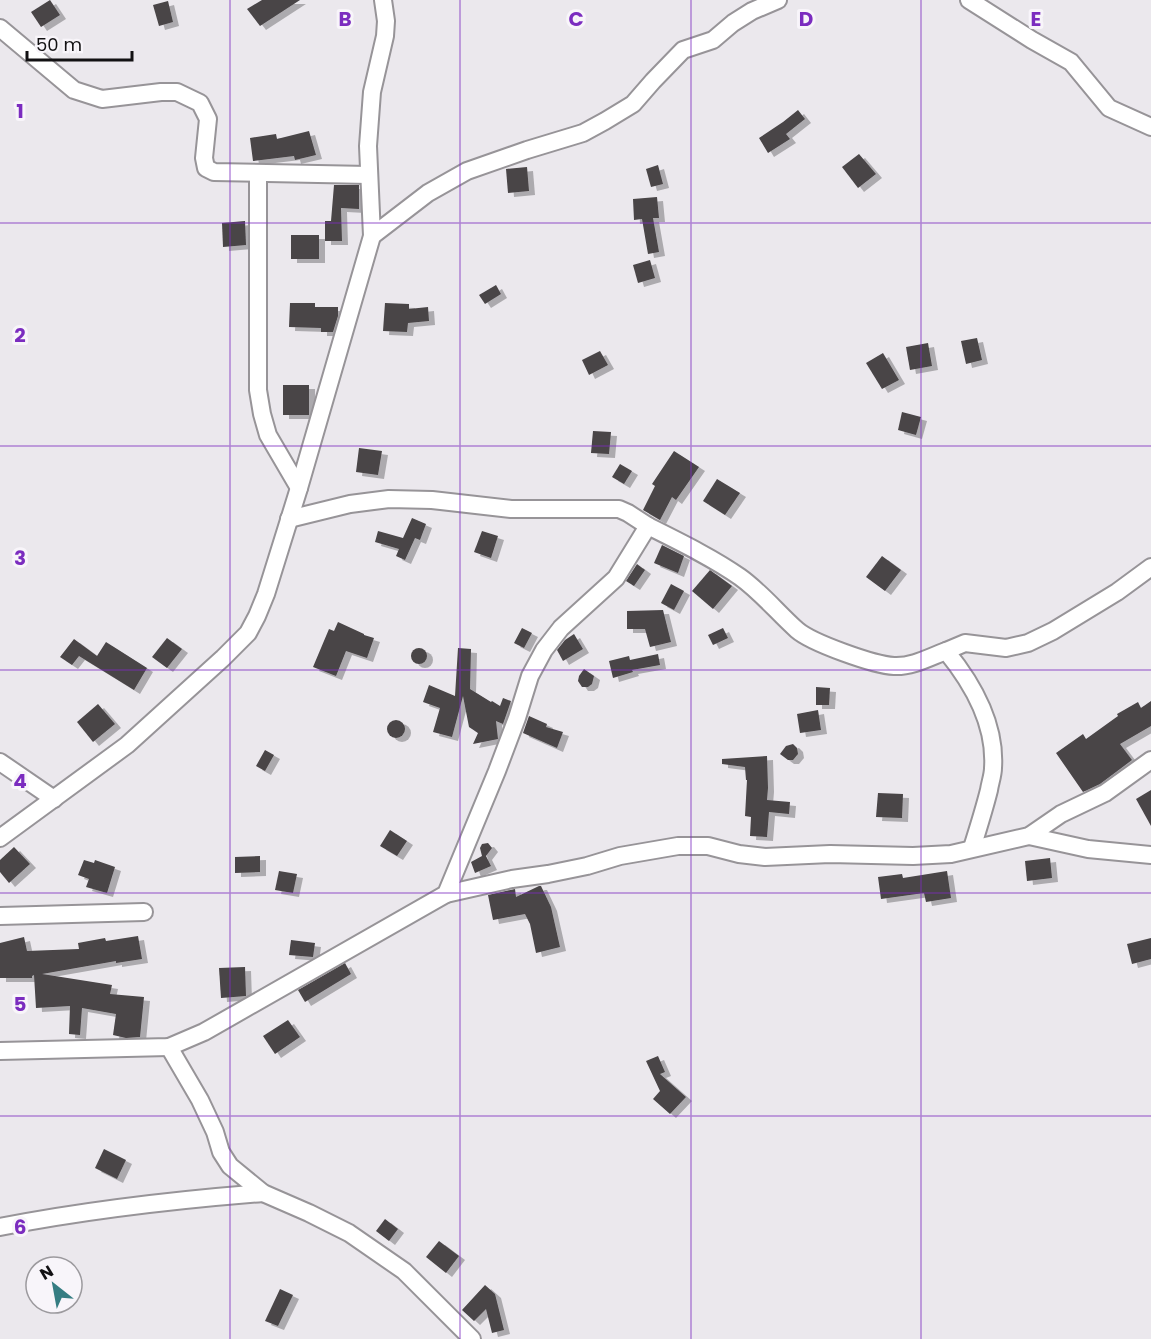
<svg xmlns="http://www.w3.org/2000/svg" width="1151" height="1339" viewBox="0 0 1151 1339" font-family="Poppins,sans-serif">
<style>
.building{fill:#484446;filter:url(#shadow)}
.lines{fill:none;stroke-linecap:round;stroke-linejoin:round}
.street-casing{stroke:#979498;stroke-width:20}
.street{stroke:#fff;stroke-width:16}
.grid{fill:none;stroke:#7b2cbf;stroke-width:1.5;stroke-opacity:0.55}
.grid-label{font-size:20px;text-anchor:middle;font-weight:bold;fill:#7b2cbf;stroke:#f8f5fa;stroke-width:6;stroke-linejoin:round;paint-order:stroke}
</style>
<defs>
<filter id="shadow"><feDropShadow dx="6" dy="4" stdDeviation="0" flood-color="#0004"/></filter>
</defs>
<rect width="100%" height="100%" fill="#ebe8ed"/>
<g class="building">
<polygon points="50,0 60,15 41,27 31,12"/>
<polygon points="262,0 300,0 260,26 247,9"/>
<polygon points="168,1 173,22 159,26 153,5"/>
<polygon points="798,110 805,119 786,134 790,139 768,153 759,138 783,122"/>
<polygon points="309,131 316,155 295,160 294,156 253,161 250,138 276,134 277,139"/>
<polygon points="859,154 876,174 858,188 842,167"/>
<polygon points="658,165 663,184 651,187 646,169"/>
<polygon points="527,167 529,191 508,193 506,169"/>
<polygon points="334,185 359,185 359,209 341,208 342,241 325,241 325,221 331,221"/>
<polygon points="657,197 659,218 653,218 659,252 648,254 642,219 634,220 633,199"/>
<polygon points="245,221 246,245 223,247 222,223"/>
<rect x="291" y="235" width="28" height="24"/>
<polygon points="650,260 655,278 638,283 633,265"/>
<polygon points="496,285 501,294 485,304 479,295"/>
<polygon points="290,303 315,303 315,307 338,307 338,316 333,332 321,332 321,328 289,327"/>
<polygon points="385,303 409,304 409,309 428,307 429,321 408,323 407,332 383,331"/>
<polygon points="977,338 982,360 966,364 961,341"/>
<polygon points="928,343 932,366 910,370 906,347"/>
<polygon points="600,351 608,365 589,375 582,360"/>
<polygon points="883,353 899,380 882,389 866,363"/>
<rect x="283" y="385" width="26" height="30"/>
<polygon points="902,412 921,417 916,435 898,430"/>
<polygon points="593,431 611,432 609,454 591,453"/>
<polygon points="359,448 382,451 378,475 356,472"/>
<polygon points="674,451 699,467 676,500 672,497 660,520 643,510 655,486 652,484"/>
<polygon points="620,464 632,471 624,484 612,477"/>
<polygon points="717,479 740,493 725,515 703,501"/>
<polygon points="412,518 426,524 420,540 415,538 405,560 396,556 399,549 375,542 378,531 403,538"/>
<polygon points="482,531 498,536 491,558 474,552"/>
<polygon points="662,545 684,556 678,573 654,563"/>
<polygon points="882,556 901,570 885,591 866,577"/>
<polygon points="637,564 645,570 634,586 626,581"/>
<polygon points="710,570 732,586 713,609 692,591"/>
<polygon points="671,584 684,591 674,610 661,603"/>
<polygon points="663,610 671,642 650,647 645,629 627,629 627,611"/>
<polygon points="338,622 364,634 364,635 374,638 367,658 346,651 336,676 313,667 329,629 334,631"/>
<polygon points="522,628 532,633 524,648 514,643"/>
<polygon points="723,628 728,638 713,645 708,635"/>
<polygon points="574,634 583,649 563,661 557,650 565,640"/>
<polygon points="167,638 182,649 167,668 152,657"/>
<polygon points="74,639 97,656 106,642 147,668 134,690 79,656 72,665 60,657"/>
<polygon points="458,648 471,649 470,689 491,702 492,701 500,706 503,698 511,701 503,724 496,721 498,739 473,744 478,733 469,727 463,696 452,737 433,732 440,708 423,702 429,685 455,696"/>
<circle cx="419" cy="656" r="8"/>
<polygon points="658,654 660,665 632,670 633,672 613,678 609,661 629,656 630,660"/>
<polygon points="584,669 594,676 592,684 588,687 582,687 578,681 579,676"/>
<polygon points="816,687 830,688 829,705 816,705"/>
<polygon points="1151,701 1151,726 1120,744 1132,760 1100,784 1083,792 1056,753 1083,734 1086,739 1118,716 1117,714 1138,702 1141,708"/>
<polygon points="98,704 115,724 93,742 77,722"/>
<polygon points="818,710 821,730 800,733 797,714"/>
<polygon points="529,716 547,724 546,727 563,732 557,748 523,733"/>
<circle cx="396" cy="729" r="9"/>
<polygon points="793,744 797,748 798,754 793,760 788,760 780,754 786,746"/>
<polygon points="265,750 274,755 265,771 256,766"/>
<polygon points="767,756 768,788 767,800 790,802 789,814 769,812 767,837 750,836 751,817 745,816 747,780 746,780 745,767 722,764 722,759"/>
<polygon points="1151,790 1151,826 1136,799"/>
<polygon points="878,793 903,794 902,818 876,817"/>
<polygon points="390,830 407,841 397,856 380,846"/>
<polygon points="488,843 492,848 486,856 491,866 475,873 471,862 482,856 480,848 482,844"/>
<polygon points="14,847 30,864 9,883 0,872 0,860"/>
<polygon points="260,856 260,872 235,873 235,857"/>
<polygon points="1050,858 1052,878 1027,881 1025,861"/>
<polygon points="84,860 94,863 95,860 115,867 107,893 86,887 89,879 78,875"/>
<polygon points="279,871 297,874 293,893 275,890"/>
<polygon points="947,871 951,898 926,902 924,893 881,899 878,877 902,874 903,878"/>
<polygon points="539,886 541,886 551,907 560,947 536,953 530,924 525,914 493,920 488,895 515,889 516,897"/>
<polygon points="138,936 142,959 116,963 116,961 42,974 112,985 110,994 144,997 140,1037 126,1038 113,1035 116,1014 82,1008 80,1035 69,1034 70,1006 36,1008 34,975 32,976 32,978 0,978 0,943 24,937 27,951 79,949 78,943 105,938 106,941"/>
<polygon points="1151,938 1151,959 1132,964 1127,944"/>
<polygon points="291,940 315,943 313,957 289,955"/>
<polygon points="345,963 351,974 305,1002 298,990"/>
<polygon points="245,967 246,996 221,998 219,968"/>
<polygon points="288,1020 300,1037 275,1054 263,1036"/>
<polygon points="658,1056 665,1072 660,1074 686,1097 670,1114 653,1099 660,1091 646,1061"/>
<polygon points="104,1149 126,1160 117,1179 95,1168"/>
<polygon points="385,1219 398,1229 389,1241 376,1231"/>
<polygon points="439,1241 459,1256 446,1273 426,1257"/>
<polygon points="485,1285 495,1294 504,1330 492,1333 486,1309 474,1321 462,1310"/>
<polygon points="280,1289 293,1295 278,1326 265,1321"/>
</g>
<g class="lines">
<defs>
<g id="street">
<polyline points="969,0 1032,40 1071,62 1109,108 1151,127"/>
<polyline points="0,28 74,90 102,99 161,92 177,92 200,103 208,119 204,158 206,168 214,172 369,175"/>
<polyline points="258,173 258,390 262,414 268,435 299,488"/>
<polyline points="372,236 428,193 467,171 527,150 583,133 605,121 633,104 653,81 683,50 713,40 733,23 752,11 778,0"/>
<polyline points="289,519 350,504 389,499 432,500 511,509 619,509 628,513 648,526"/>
<polyline points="946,651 965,643 1006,648 1028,643 1053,631 1117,592 1151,567"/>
<polyline points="0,762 54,799"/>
<polyline points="1029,836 1088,849 1151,855"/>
<polyline points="0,838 127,745 223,658 248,633 257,616 266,594 299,488 372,236 368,146 372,92 385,36 386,21 383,0"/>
<polyline points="446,894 512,879 548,874 587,866 620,856 678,846 708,846 739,854 765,857 830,854 913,856 951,854 1029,836 1061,814 1105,793 1151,760"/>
<polyline points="0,916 144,912"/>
<polyline points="169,1047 200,1100 215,1132 221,1152 230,1166 263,1193 309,1213 349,1233 404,1271 472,1339"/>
<path d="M0,1051l169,-4 35,-15 242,-138 51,-123 20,-53 13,-42 14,-26 17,-22 55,-50 32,-52c30,15 65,32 92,51 21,15 37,35 57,53 15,13 77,35 97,36 18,1 36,-9 52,-15 27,33 50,73 47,117 0,7 -3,15 -4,22 -5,20 -11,39 -17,58"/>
<path d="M0,1227c87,-17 175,-27 263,-34"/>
</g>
</defs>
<use href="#street" class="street-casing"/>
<use href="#street" class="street"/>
</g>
<path class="grid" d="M230,0v1339M460,0v1339M691,0v1339M921,0v1339M0,223h1151M0,446h1151M0,670h1151M0,893h1151M0,1116h1151"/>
<g class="grid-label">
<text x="345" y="26">B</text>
<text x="576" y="26">C</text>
<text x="806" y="26">D</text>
<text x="1036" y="26">E</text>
<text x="20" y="118">1</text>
<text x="20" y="342">2</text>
<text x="20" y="565">3</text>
<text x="20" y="788">4</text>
<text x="20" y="1011">5</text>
<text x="20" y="1234">6</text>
</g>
<g transform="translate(54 1285) rotate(329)"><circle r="28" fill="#f8f5fa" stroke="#9c9a9e" stroke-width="1.5"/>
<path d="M0-4.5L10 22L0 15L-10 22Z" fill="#357d82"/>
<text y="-9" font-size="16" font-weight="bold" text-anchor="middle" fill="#121113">N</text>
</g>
<path d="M27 51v9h105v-9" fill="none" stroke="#121113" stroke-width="3"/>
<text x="36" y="51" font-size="18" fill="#121113" stroke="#f8f5fa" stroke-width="4.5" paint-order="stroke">50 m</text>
</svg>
